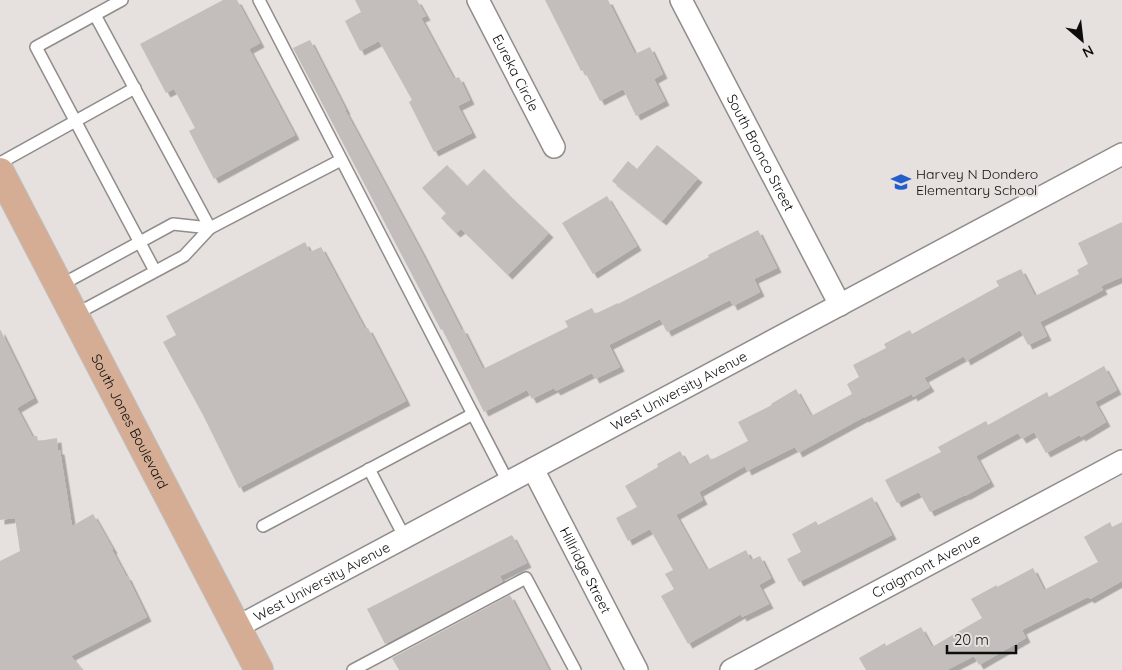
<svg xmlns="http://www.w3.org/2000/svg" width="1122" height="670" viewBox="0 0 1122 670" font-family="Quicksand,sans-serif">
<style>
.building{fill:#c3bebb;filter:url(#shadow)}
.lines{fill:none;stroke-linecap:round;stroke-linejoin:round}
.lane-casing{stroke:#918d8a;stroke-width:14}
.street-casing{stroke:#918d8a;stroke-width:24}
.primary-casing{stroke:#c1c0c0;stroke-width:30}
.lane{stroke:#fff;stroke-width:11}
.street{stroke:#fff;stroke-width:21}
.primary{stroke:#d4ad94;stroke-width:28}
.labels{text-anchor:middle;stroke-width:4.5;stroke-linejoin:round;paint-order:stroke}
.street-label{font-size:14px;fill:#0f0d0c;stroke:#e6e1de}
.poi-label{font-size:14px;fill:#0f0d0c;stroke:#e6e1de;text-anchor:start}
</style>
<defs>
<filter id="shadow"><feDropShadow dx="4.5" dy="4.5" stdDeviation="0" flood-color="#0004"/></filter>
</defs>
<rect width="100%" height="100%" fill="#e6e1de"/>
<g class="building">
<polygon points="223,0 237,0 260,43 249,49 295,135 214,179 189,131 195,128 174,89 166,93 140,44"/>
<polygon points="355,0 417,0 426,16 421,18 454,79 459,77 470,100 458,106 472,133 434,152 409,102 412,100 379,41 360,51 345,21 361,12"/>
<polygon points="545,0 608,0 635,54 650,47 663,74 654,79 665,101 636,116 623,89 600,101 584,70 581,71"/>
<polygon points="310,40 346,110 345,110 421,251 461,329 463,329 483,369 568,327 565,321 592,308 595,314 618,303 618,304 709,257 708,255 758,230 777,268 754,279 760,292 733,306 730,300 667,332 660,319 609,345 620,367 595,379 592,373 556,391 554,388 532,399 527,390 484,412 442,329 441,330 293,48"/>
<polygon points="657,145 698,178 662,221 612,181 628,161 637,169"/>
<polygon points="447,165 467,186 484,169 508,194 549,233 508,275 461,229 456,233 441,218 446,213 422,188"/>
<polygon points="607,196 637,246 593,274 562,223"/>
<polygon points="1122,222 1122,277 1101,286 1103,290 1040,322 1047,336 1028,345 1020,330 966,361 964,356 924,378 930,387 913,397 912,394 864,418 864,417 798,453 795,447 747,471 745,466 699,492 703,500 676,515 707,570 746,550 751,560 760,556 771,578 759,585 769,604 742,617 741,614 688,644 661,596 674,589 665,574 673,570 650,529 628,541 616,518 637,507 625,486 658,467 657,464 680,451 688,465 708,454 711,460 748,441 738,422 772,405 771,404 796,389 811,416 852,394 847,384 859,377 853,365 886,348 884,344 910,330 912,334 999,286 996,281 1021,269 1035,296 1079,274 1077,270 1088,264 1078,243"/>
<polygon points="305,242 310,252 321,247 365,329 368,328 406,401 239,488 203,415 163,342 176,335 166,316"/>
<polygon points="0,329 34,398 17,408 32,436 37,436 38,441 57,438 58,450 60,450 72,526 93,514 113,549 112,550 126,576 127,576 147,617 71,656 82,670 0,670 0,561 20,551 15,518 0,520"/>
<polygon points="1104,366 1117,390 1095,402 1106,422 1081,437 1080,435 1046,453 1034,432 1022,439 1018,433 976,456 990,482 965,496 965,495 930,512 919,492 897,503 885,480 941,452 938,447 986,421 988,425 1047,392 1049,397"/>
<polygon points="872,497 892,535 799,582 787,559 801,552 792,534 816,521 818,525"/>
<polygon points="1110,522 1112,527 1122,522 1122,581 1090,599 1088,597 1022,630 1026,638 979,665 974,656 947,670 866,670 859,658 885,643 886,646 921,627 932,647 982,618 971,599 997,585 997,587 1033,568 1044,590 1098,562 1084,537"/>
<polygon points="512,535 527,563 500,576 503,582 385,644 367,609"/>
<polygon points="510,595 549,670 399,670 392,658"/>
</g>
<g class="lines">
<defs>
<g id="lane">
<polyline points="122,0 36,47 155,271"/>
<polyline points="259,0 508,482"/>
<polyline points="95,15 210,228"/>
<polyline points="0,163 135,88"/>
<polyline points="59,286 173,224 210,228"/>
<polyline points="74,315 184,256 210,228 341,160"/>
<polyline points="369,469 405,538"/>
<polyline points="263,526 473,414"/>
<polyline points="353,670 526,578 575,670"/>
</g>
<g id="street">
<path id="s1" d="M478,0l76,147"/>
<path id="s2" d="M681,0l159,305"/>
<path id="s3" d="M533,469l104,201"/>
<path id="s4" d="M237,627l885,-473"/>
<path id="s5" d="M731,670l391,-209"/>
</g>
<g id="primary">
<path id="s6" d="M0,172l259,498"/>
</g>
</defs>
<use href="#lane" class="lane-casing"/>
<use href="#street" class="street-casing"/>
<use href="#primary" class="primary-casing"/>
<use href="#lane" class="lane"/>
<use href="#street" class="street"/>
<use href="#primary" class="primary"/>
</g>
<defs>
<symbol id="school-bare" viewBox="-9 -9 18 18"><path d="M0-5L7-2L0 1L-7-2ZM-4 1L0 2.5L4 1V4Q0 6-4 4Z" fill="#235ecb" stroke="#e6e1de" stroke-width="2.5" paint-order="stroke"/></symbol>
</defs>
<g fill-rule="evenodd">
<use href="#school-bare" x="887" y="168" width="28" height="28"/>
</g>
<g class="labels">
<g class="street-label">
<text dy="5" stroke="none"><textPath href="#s1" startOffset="82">Eureka Circle</textPath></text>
<text dy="5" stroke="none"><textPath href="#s2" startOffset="172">South Bronco Street</textPath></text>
<text dy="5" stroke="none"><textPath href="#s4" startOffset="501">West University Avenue</textPath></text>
<text dy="5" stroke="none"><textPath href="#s6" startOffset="281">South Jones Boulevard</textPath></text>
<text dy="5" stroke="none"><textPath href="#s5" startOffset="221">Craigmont Avenue</textPath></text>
<text dy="5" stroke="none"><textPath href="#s3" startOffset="114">Hillridge Street</textPath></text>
<text dy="5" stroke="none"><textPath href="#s4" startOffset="96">West University Avenue</textPath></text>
</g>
<g class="poi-label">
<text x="916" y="179">Harvey N Dondero<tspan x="916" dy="16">Elementary School</tspan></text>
</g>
</g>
<g transform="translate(1082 40) rotate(152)" stroke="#e6e1de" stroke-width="4" paint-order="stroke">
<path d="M0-4L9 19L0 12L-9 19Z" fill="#0f0d0c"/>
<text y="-8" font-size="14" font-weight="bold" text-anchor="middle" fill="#0f0d0c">N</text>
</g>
<path d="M947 645v8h69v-8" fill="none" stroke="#0f0d0c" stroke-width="2.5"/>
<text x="954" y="645" font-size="15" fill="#0f0d0c" stroke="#e6e1de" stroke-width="4" paint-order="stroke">20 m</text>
</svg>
